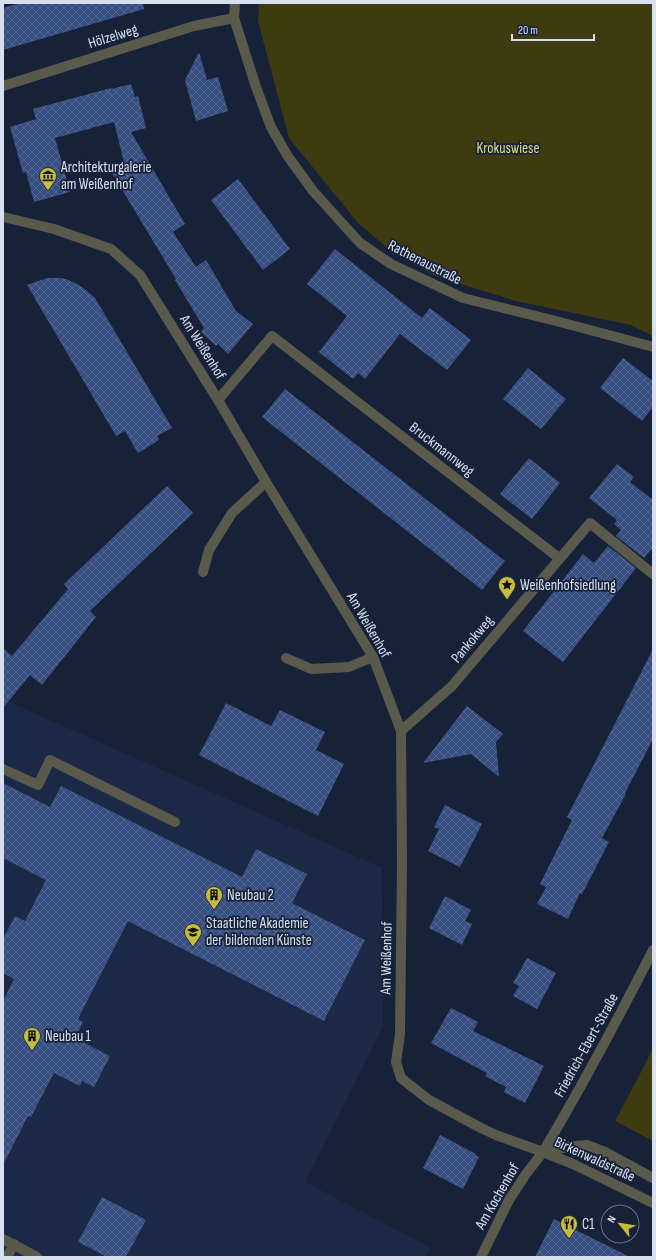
<svg xmlns="http://www.w3.org/2000/svg" width="656" height="1260" viewBox="0 0 656 1260" font-family="'Sofia Sans Condensed',sans-serif">
<style>
.built{fill:#1b2846}
.green{fill:#3e3b10}
.building{fill:url(#building-cross-hatch)}
.lines{fill:none;stroke-linecap:round;stroke-linejoin:round}
.service{stroke:#5a5a4c;stroke-width:10}
.minor{stroke:#5a5a4c;stroke-width:10}
.tertiary{stroke:#5a5a4c;stroke-width:10}
.labels{text-anchor:middle;stroke-width:3.5;stroke-linejoin:round;paint-order:stroke}
.street-label{font-size:15px;fill:#d8e0f0;stroke:#172239}
.park-label{font-size:15px;fill:#e4de7e;stroke:#172239}
.poi-label{font-size:15px;fill:#d8e0f0;stroke:#172239;text-anchor:start}
</style>
<defs>
<pattern id="building-cross-hatch" width="8" height="8" patternUnits="userSpaceOnUse"><rect width="8" height="8" fill="#374e80"/><path d="M0 0l8 8M0 8l8-8" fill="none" stroke="#536792"/></pattern>
</defs>
<rect width="100%" height="100%" fill="#172239"/>
<polygon class="built" points="3,699 382,868 383,1027 305,1182 430,1247 425,1257 3,1257"/>
<g class="green">
<polygon points="259,3 653,3 653,336 631,325 516,301 436,276 392,252 358,223 289,138 258,21"/>
<polygon points="653,1048 653,1141 615,1121 640,1074"/>
</g>
<g class="building">
<polygon points="20,3 143,3 144,9 3,50 3,8"/>
<polygon points="199,52 207,80 218,77 228,111 196,121 185,80"/>
<polygon points="131,84 135,97 138,96 146,128 131,132 185,224 173,232 196,267 206,260 236,311 253,324 228,354 218,344 216,346 201,332 204,328 175,280 176,279 112,173 125,166 114,122 55,138 70,192 34,202 26,172 23,173 10,127 36,119 33,109 111,88 111,89"/>
<polygon points="238,179 290,249 263,270 211,200"/>
<polygon points="335,249 422,318 430,308 471,340 447,370 400,334 365,379 358,373 353,379 319,352 347,316 307,284"/>
<polygon points="47,278 61,278 69,280 82,287 95,298 172,428 157,436 159,440 138,453 125,431 116,436 27,285"/>
<polygon points="623,358 653,381 653,407 642,421 600,388"/>
<polygon points="528,368 566,399 541,429 503,399"/>
<polygon points="285,389 505,561 482,590 262,417"/>
<polygon points="529,458 560,483 532,519 500,494"/>
<polygon points="617,464 634,477 630,482 653,500 653,547 644,558 616,536 621,530 614,524 617,520 589,498"/>
<polygon points="167,486 193,513 90,611 96,617 42,685 30,675 3,708 3,648 12,656 68,589 64,584"/>
<polygon points="608,546 636,568 563,662 523,631 583,554 594,563"/>
<polygon points="653,649 653,739 625,793 626,794 602,838 609,842 582,894 580,893 568,919 537,904 546,887 540,884 572,820 567,817"/>
<polygon points="226,703 271,726 280,710 325,732 316,750 344,764 318,816 199,755"/>
<polygon points="467,706 503,734 496,742 499,777 471,754 423,763"/>
<polygon points="3,783 50,807 61,786 242,877 256,849 307,874 292,903 365,940 324,1021 128,921 78,1019 83,1022 75,1038 110,1056 94,1087 82,1081 80,1086 54,1073 31,1117 28,1116 3,1165 3,1001 14,979 3,973 3,939 15,916 25,921 46,880 3,858"/>
<polygon points="445,805 482,824 460,867 428,851 439,829 434,827"/>
<polygon points="445,896 471,910 465,921 472,924 462,945 429,928"/>
<polygon points="527,958 556,973 537,1009 513,996 519,986 513,983"/>
<polygon points="451,1008 478,1022 473,1031 544,1066 525,1103 504,1092 506,1087 485,1076 487,1073 431,1043"/>
<polygon points="440,1135 476,1154 475,1155 479,1157 463,1189 423,1168"/>
<polygon points="102,1197 146,1220 126,1257 107,1257 78,1242"/>
<polygon points="554,1219 630,1257 535,1257"/>
</g>
<g class="lines">
<g class="service">
<polyline points="203,572 209,550 232,513 266,482"/>
<polyline points="286,658 311,669 349,667 373,657"/>
<polyline points="3,769 38,785 50,760 175,822"/>
<polyline points="3,1239 37,1257"/>
<polyline points="7,1257 14,1244"/>
</g>
<g class="minor">
<polyline points="235,3 234,18 256,87 271,127 287,155 313,191 360,243 391,264 463,298 556,321 650,346 653,347"/>
<polyline points="3,86 194,26 234,18"/>
<path d="M3,217l51,12 57,20 29,26 78,125 48,82 107,175 28,74 1,133 -2,170 -4,28 5,16 28,22 52,28 15,7 47,17c39,-66 75,-133 110,-202"/>
<polyline points="218,400 272,336 559,558"/>
<polyline points="401,731 452,686 590,523 653,574"/>
</g>
<g class="tertiary">
<polyline points="543,1152 573,1164 653,1203"/>
<polyline points="543,1152 573,1146 587,1145 605,1152 653,1178"/>
<polyline points="481,1257 509,1200 526,1174 543,1152"/>
</g>
</g>
<defs>
<symbol id="museum-pin" viewBox="-11 -11 22 30"><path d="M0 17L-7.5 6A9.5 9.5 0 1 1 7.5 6Z" fill="#c5bc3d" stroke="#172239"/><path d="M0-6L6-3V-2H-6V-3ZM-5-1h2V3h-2ZM-1-1h2V3h-2ZM3-1h2V3H3ZM-6 4H6V6H-6Z" fill="#111"/></symbol>
<symbol id="sight-pin" viewBox="-11 -11 22 30"><path d="M0 17L-7.5 6A9.5 9.5 0 1 1 7.5 6Z" fill="#c5bc3d" stroke="#172239"/><path d="M0-6L1.8-2.2L6-1.7L2.9 1.2L3.7 5.4L0 3.3L-3.7 5.4L-2.9 1.2L-6-1.7L-1.8-2.2Z" fill="#111"/></symbol>
<symbol id="building-pin" viewBox="-11 -11 22 30"><path d="M0 17L-7.5 6A9.5 9.5 0 1 1 7.5 6Z" fill="#c5bc3d" stroke="#172239"/><path d="M-4-6H4V6H1V3H-1V6H-4ZM-2.5-4.3h1.7v1.8h-1.7ZM.8-4.3h1.7v1.8H.8ZM-2.5-1h1.7V.8h-1.7ZM.8-1h1.7V.8H.8Z" fill="#111"/></symbol>
<symbol id="university-pin" viewBox="-11 -11 22 30"><path d="M0 17L-7.5 6A9.5 9.5 0 1 1 7.5 6Z" fill="#c5bc3d" stroke="#172239"/><path d="M0-5L7-2L0 1L-7-2ZM-4 1L0 2.5L4 1V4Q0 6-4 4Z" fill="#111"/></symbol>
<symbol id="restaurant-pin" viewBox="-11 -11 22 30"><path d="M0 17L-7.5 6A9.5 9.5 0 1 1 7.5 6Z" fill="#c5bc3d" stroke="#172239"/><path d="M-5-6h1v4h1v-4h1v4h1v-4h1v5L-1.5 .5V6h-2V.5L-5-1ZM5-6V6H3V1.5H1.5Q1.5-4 5-6Z" fill="#111"/></symbol>
</defs>
<g fill-rule="evenodd">
<use href="#museum-pin" x="38" y="166" width="20" height="27"/>
<use href="#sight-pin" x="497" y="575" width="20" height="27"/>
<use href="#building-pin" x="204" y="885" width="20" height="27"/>
<use href="#university-pin" x="183" y="922" width="20" height="27"/>
<use href="#building-pin" x="22" y="1026" width="20" height="27"/>
<use href="#restaurant-pin" x="559" y="1214" width="20" height="27"/>
</g>
<g class="labels">
<g class="street-label">
<text transform="translate(113 36) rotate(-17)" y="5">Hölzelweg</text>
<text transform="translate(425 262) rotate(27)" y="5">Rathenaustraße</text>
<text transform="translate(203 347) rotate(58)" y="5">Am Weißenhof</text>
<text transform="translate(442 449) rotate(38)" y="5">Bruckmannweg</text>
<text transform="translate(369 625) rotate(60)" y="5">Am Weißenhof</text>
<text transform="translate(472 639) rotate(-50)" y="5">Pankokweg</text>
<text transform="translate(386 958) rotate(-89)" y="5">Am Weißenhof</text>
<text transform="translate(586 1045) rotate(-61)" y="5">Friedrich-Ebert-Straße</text>
<text transform="translate(595 1159) rotate(25)" y="5">Birkenwaldstraße</text>
<text transform="translate(497 1196) rotate(-60)" y="5">Am Kochenhof</text>
</g>
<g class="park-label">
<text x="508" y="153">Krokuswiese</text>
</g>
<g class="poi-label">
<text x="61" y="172">Architekturgalerie<tspan x="61" dy="17">am Weißenhof</tspan></text>
<text x="520" y="590">Weißenhofsiedlung</text>
<text x="227" y="900">Neubau 2</text>
<text x="206" y="928">Staatliche Akademie<tspan x="206" dy="17">der bildenden Künste</tspan></text>
<text x="45" y="1041">Neubau 1</text>
<text x="582" y="1229">C1</text>
</g>
</g>
<rect width="656" height="1260" fill="none" stroke="#d8e0f0" stroke-width="8"/>
<g transform="translate(620 1224) rotate(300)"><circle r="19" fill="#172239" stroke="#646e82"/>
<path d="M0-3L7 15L0 10L-7 15Z" fill="#c5bc3d"/>
<text y="-6" font-size="11" font-weight="bold" text-anchor="middle" fill="#d8e0f0">N</text>
</g>
<path d="M512 34v6h82v-6" fill="none" stroke="#d8e0f0" stroke-width="2"/>
<text x="518" y="34" font-size="12" fill="#d8e0f0" stroke="#172239" stroke-width="3" paint-order="stroke">20 m</text>
</svg>
